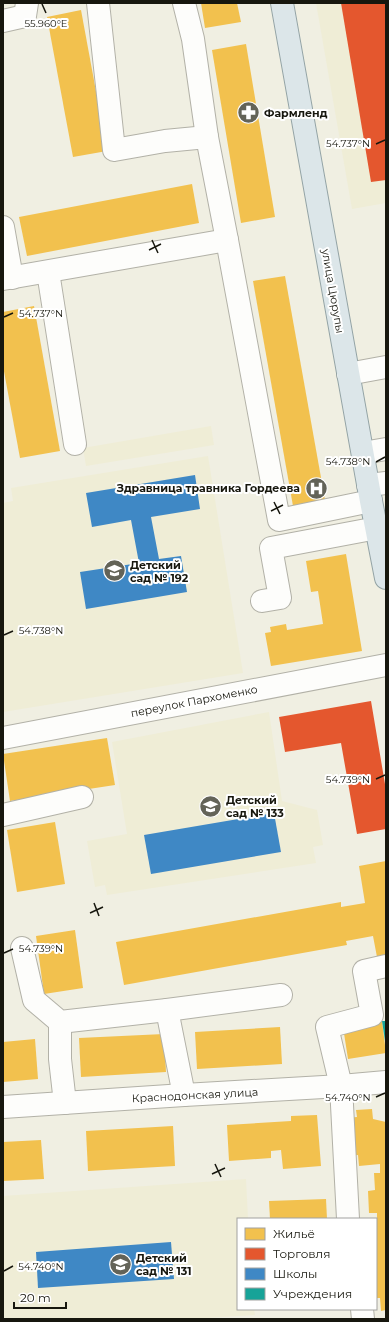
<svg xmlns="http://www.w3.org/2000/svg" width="389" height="1322" viewBox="0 0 389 1322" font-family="Montserrat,sans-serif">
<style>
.built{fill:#efedd6}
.homes{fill:#f2c14e}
.shops{fill:#e4572e}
.schools{fill:#3f88c5}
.public{fill:#17a398}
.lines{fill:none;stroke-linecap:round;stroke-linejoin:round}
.minor-casing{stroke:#b2b1a7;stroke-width:24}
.major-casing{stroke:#93a3a5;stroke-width:24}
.minor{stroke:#fdfdfb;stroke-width:22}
.major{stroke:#dce6e9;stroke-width:22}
.ticks{fill:none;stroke:#17170e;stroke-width:1.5}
.labels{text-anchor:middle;stroke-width:4;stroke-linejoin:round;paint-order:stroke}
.poi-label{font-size:11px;font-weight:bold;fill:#17170e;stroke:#fff;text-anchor:start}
.street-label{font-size:11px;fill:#17170e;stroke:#fff}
.ticks-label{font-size:10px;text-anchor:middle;fill:#17170e;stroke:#fff;stroke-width:4;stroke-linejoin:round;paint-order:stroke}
</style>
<rect width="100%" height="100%" fill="#f0efe2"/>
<g class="built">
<polygon points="316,3 386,3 386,203 352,209"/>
<polygon points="211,426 214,445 86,466 83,448"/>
<polygon points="208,456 243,673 3,712 3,503 13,501 11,488"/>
<polygon points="269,712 282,801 317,810 323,845 313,847 316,863 107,895 105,885 95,887 87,841 127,834 112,742"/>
<polygon points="246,1179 248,1219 238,1219 238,1309 254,1309 255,1315 190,1319 3,1319 3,1196"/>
</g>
<g class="homes">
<polygon points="201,3 237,3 241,22 205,28"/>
<polygon points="81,10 107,151 73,157 47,17"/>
<polygon points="246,44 275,217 241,223 212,50"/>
<polygon points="192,184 199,223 27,256 19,217"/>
<polygon points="285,276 325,500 293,506 253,281"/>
<polygon points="34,306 60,451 20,458 3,366 3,312"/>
<polygon points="346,554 362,651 271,666 265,633 271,632 270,627 286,624 287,630 323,624 318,591 311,592 306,561"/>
<polygon points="107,738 115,785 10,801 3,754"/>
<polygon points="55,822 65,884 17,892 7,830"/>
<polygon points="386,861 386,956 377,957 373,936 346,941 347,945 124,985 116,942 341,902 341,907 365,903 359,866"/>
<polygon points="75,930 83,988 44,994 36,936"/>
<polygon points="382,1021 386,1053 348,1059 343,1027"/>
<polygon points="280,1027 282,1064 197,1069 195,1032"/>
<polygon points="164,1034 166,1072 81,1077 79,1038"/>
<polygon points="35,1039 38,1079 3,1082 3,1042"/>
<polygon points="372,1109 373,1119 386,1122 386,1310 381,1311 380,1298 376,1298 377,1213 369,1213 368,1191 375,1190 374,1173 380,1173 380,1164 359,1166 358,1155 348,1156 346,1118 357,1117 356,1110"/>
<polygon points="317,1115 321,1166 283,1169 281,1150 271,1151 271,1158 229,1161 227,1125 291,1121 291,1116"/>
<polygon points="173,1126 175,1166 88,1171 86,1131"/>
<polygon points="41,1140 44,1179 3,1181 3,1142"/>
<polygon points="326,1199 327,1219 270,1219 269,1201"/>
</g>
<g class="shops">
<polygon points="341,3 386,3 386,180 371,182"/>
<polygon points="371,701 386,790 386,829 357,834 341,743 285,752 279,717"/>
</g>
<g class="schools">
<polygon points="195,475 200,509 151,517 159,559 181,556 187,592 86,609 80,572 139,563 131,520 92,527 86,493"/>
<polygon points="274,813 281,852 151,874 144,835"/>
<polygon points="171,1242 174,1279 38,1288 36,1252"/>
</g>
<polygon class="public" points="382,1021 386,1021 386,1041 385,1041"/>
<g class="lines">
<defs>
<g id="minor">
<polyline points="98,3 114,150 165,141 207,137"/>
<polyline points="184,3 193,39 207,137 227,240 279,520 371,501"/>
<polyline points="3,21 25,16 27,3"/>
<polyline points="3,227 12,278"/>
<polyline points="48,272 75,444"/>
<polyline points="3,279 227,240"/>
<polyline points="348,374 386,367"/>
<polyline points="363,453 386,449"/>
<polyline points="368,485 386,483"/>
<polyline points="262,601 280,598 271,548 377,528"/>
<polyline points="3,738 386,665"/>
<polyline points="3,815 82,797"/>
<polyline points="22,948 34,1000 60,1022 167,1010"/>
<polyline points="60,1022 60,1059 65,1103"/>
<polyline points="184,1095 167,1010 281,995"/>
<polyline points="3,1107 184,1095 341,1086 386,1082"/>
<polyline points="348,1219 341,1086 327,1027 372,1015 364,971 386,966"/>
<polyline points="362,1309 363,1319"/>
</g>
<polyline id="major" points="282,3 371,501 386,578"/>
</defs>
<use href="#minor" class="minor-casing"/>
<use href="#major" class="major-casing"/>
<use href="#minor" class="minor"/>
<use href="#major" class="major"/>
</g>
<path class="ticks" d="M42,4l4,9M376,144l9,-4M152,240l6,13M149,250l12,-6M4,317l9,-4M376,462l9,-5M274,502l6,12M271,511l12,-6M4,635l9,-4M376,779l9,-4M94,903l5,13M90,913l13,-6M4,953l9,-4M376,1097l9,-4M215,1164l6,13M212,1174l13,-6M4,1271l9,-5"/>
<defs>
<symbol id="pharmacy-disc" viewBox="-11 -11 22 22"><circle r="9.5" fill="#636358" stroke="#fff"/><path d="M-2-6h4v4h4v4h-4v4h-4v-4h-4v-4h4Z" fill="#fff"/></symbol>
<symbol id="hospital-disc" viewBox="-11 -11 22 22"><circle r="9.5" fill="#636358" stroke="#fff"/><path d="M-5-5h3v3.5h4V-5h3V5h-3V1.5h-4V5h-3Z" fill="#fff"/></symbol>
<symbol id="school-disc" viewBox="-11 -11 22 22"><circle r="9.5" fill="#636358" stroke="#fff"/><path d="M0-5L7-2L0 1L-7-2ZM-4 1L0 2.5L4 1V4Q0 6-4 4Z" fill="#fff"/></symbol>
</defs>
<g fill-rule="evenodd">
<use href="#pharmacy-disc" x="236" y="100" width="25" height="25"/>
<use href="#hospital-disc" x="304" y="476" width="25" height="25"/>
<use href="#school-disc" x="102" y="558" width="25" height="25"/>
<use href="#school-disc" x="198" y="794" width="25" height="25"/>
<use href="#school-disc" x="108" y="1252" width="25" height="25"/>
</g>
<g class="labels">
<g class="poi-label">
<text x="264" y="117">Фармленд</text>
<text x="300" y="492" text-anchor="end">Здравница травника Гордеева</text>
<text x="130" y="569">Детский<tspan x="130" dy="13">сад № 192</tspan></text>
<text x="226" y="804">Детский<tspan x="226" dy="13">сад № 133</tspan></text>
<text x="136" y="1262">Детский<tspan x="136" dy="13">сад № 131</tspan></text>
</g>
<g class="street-label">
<text transform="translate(333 291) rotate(80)" y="4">улица Цюрупы</text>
<text transform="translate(194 701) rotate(-11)" y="4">переулок Пархоменко</text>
<text transform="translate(195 1095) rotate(-3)" y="4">Краснодонская улица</text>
</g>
</g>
<g class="ticks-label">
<text x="46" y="27">55.960°E</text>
<text x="348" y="147">54.737°N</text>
<text x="41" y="317">54.737°N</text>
<text x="348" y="465">54.738°N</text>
<text x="41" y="634">54.738°N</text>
<text x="348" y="783">54.739°N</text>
<text x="41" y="952">54.739°N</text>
<text x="348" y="1101">54.740°N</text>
<text x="41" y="1270">54.740°N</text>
</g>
<rect width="389" height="1322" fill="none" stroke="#17170e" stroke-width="8"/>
<rect x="237" y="1218" width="140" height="92" fill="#ffffff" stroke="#a2a29f"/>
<rect x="245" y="1228" width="20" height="12" fill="#f2c14e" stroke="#a2a29f"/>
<text x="273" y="1238" font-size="12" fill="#17170e">Жильё</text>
<rect x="245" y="1248" width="20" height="12" fill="#e4572e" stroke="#a2a29f"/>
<text x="273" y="1258" font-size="12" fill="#17170e">Торговля</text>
<rect x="245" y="1268" width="20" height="12" fill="#3f88c5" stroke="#a2a29f"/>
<text x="273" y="1278" font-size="12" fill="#17170e">Школы</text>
<rect x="245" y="1288" width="20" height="12" fill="#17a398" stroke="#a2a29f"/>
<text x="273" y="1298" font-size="12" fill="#17170e">Учреждения</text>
<path d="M14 1302v6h52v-6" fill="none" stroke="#17170e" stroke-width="2"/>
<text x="20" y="1302" font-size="12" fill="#17170e" stroke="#ffffff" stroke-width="3" paint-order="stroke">20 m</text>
</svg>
